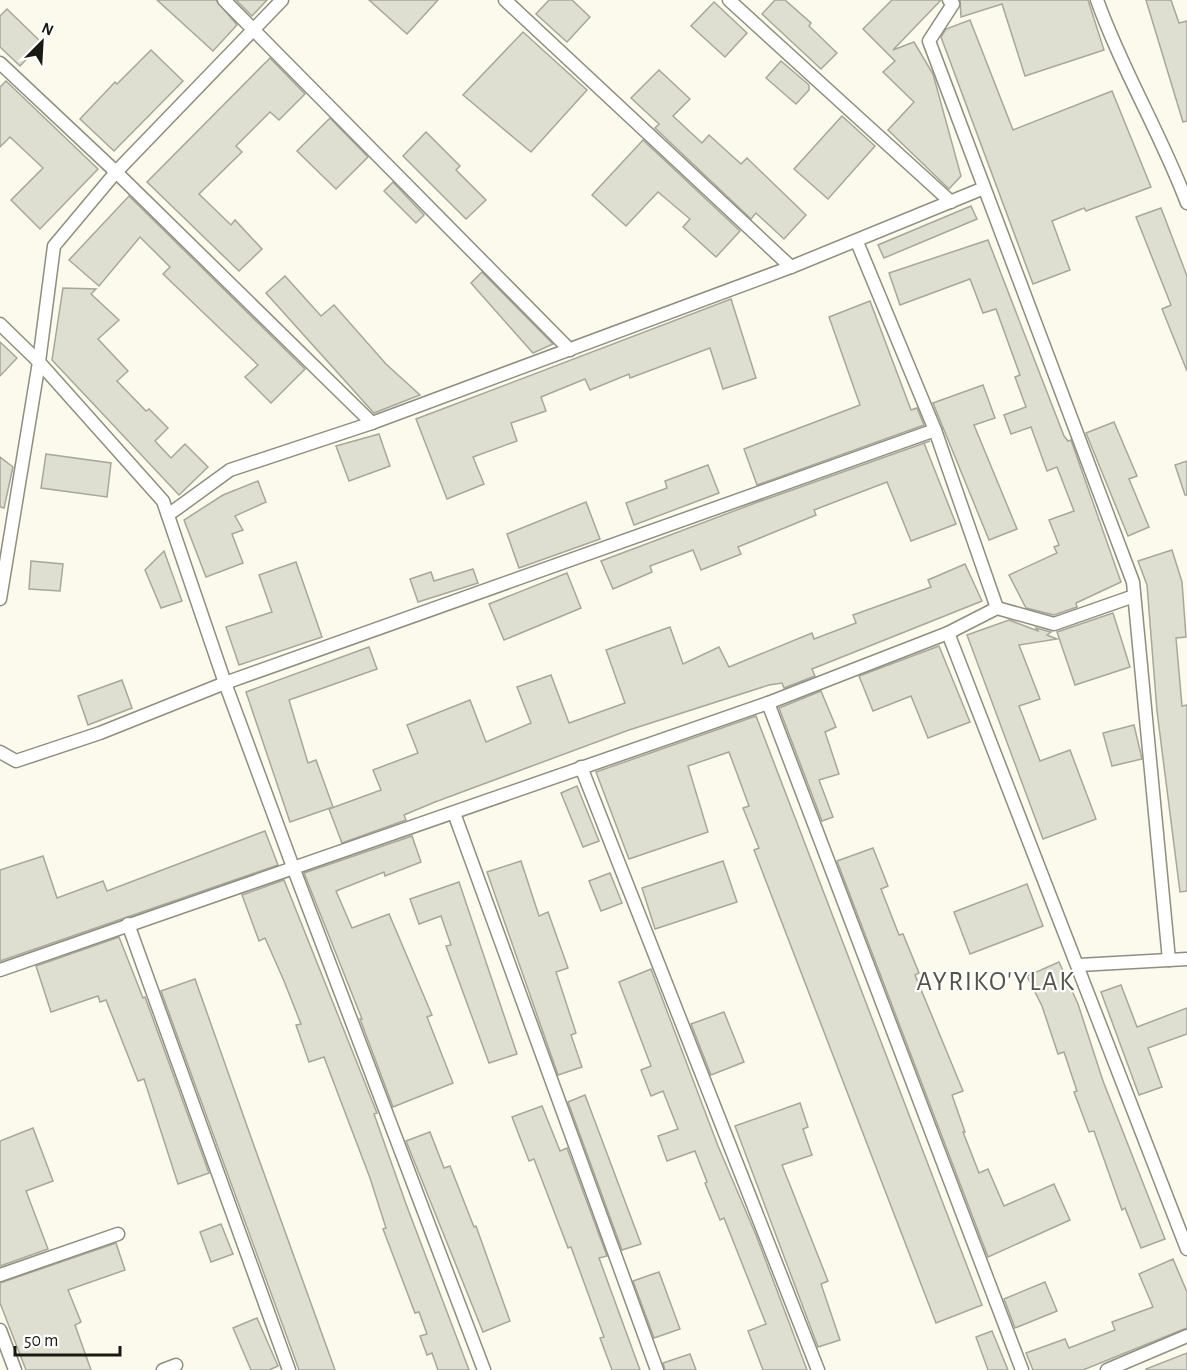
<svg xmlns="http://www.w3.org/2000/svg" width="1187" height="1370" viewBox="0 0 1187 1370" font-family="'Alegreya Sans',sans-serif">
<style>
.building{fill:#dfdfd1;stroke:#a7a79a;stroke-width:1.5}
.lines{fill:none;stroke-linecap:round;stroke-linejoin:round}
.minor-casing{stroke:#8e8e81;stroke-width:15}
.minor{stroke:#fff;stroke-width:12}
.labels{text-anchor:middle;stroke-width:4.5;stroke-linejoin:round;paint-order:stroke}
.quarter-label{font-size:27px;letter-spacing:1.5px;fill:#545448;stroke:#fff}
</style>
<rect width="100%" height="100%" fill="#fbfaec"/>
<g class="building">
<polygon points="157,0 216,0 237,25 213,51"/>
<polygon points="236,0 267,0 252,16"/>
<polygon points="369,0 438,0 407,34"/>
<polygon points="549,0 572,0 590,17 567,42 536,14"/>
<polygon points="775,0 785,0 811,23 809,26 837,53 821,69 762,14"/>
<polygon points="892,0 941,0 893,50 914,42 933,74 961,176 949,189 888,130 914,102 883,72 895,61 863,29"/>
<polygon points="960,0 1088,0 1104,50 1025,76 1002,4 961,17"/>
<polygon points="1146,0 1171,0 1179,23 1187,21 1187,121 1183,122"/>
<polygon points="714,2 747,33 725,57 691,26"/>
<polygon points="7,9 42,43 20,66 0,47 0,16"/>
<polygon points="970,20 1013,130 1112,91 1151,187 1086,211 1084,208 1052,221 1070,270 1033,284 941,37 946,29"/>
<polygon points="523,32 587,90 531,152 463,95"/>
<polygon points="151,50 183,81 114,151 80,119 115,82 117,84"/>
<polygon points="270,58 305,94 279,120 270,112 236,146 242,152 199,194 231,225 235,220 262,249 239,271 147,182"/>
<polygon points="781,61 809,85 809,90 796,104 766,78"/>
<polygon points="659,70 690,99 673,116 702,143 709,135 741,164 747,158 806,215 784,239 756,213 751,219 655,128 659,124 631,98"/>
<polygon points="6,81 98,169 40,229 11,200 43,168 10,137 0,147 0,87"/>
<polygon points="842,116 875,146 828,199 794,169"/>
<polygon points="330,118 368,157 336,189 297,151"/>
<polygon points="426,132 460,166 456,170 486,200 466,219 403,156"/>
<polygon points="643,140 740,231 716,257 683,227 690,219 658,192 626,226 592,195"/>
<polygon points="393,182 424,215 416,223 384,191"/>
<polygon points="129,196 305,369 271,403 245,377 258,365 163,274 170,267 140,237 99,286 69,260"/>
<polygon points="971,206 977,219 884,258 878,245"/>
<polygon points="1161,208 1187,276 1187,371 1162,309 1171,305 1136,217"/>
<polygon points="988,240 1064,436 1068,441 1071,440 1121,582 1076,603 1077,607 1054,615 1026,608 1009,575 1057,553 1054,547 1059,545 1049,520 1074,511 1057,467 1047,471 1031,427 1011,434 1004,415 1026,407 1015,377 1020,375 996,309 983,313 970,279 900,305 889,273"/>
<polygon points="482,272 553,344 533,353 471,283"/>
<polygon points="285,276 321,316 334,305 386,364 420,395 374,413 266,293"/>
<polygon points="63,288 96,289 91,294 119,320 98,339 128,371 117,381 146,411 149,409 168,428 155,441 171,458 185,444 208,467 179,495 52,360"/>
<polygon points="731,299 756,378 723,389 710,348 630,378 629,374 590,390 585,379 541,397 546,411 511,423 517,441 473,457 484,484 447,499 416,419"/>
<polygon points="870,301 911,410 917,408 924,425 757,485 744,449 860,405 829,317"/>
<polygon points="0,342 17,358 0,376"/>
<polygon points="983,385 995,418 974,425 1017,529 989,540 933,403"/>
<polygon points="1114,422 1137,476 1129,479 1149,527 1128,536 1086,433"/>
<polygon points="379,434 390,466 349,481 336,446"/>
<polygon points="930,441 924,443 956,524 911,541 887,482 814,510 816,515 738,547 741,554 701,570 693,550 650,566 652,572 613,589 601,561 758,502"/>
<polygon points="46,454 111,463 107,497 41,488"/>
<polygon points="0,457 13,467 4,508 0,507"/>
<polygon points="1187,461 1187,495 1185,495 1175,465"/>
<polygon points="708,465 719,493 634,525 626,503 667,488 665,481"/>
<polygon points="258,481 266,502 235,516 243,530 232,534 243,563 206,577 184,520 223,495"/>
<polygon points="586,502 600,539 519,568 507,534"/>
<polygon points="1172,550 1182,582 1186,637 1176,638 1182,706 1187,705 1187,891 1180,892 1157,711 1147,585 1138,561"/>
<polygon points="164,551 182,601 161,608 145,570"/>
<polygon points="31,561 63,564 60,591 29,589"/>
<polygon points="296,562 322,637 239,665 226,627 272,612 259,575"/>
<polygon points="965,564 982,601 812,669 815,676 784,688 782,683 769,685 629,730 435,802 404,815 406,820 342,843 329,809 381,790 373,770 418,753 407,725 470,700 486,742 531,723 517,687 551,675 569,723 625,703 606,650 670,627 683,664 719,647 729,667 812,633 814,639 856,623 853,615 931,587 928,580"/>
<polygon points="473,569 478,583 418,602 410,579 431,572 434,581"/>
<polygon points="567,573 581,608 504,640 489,604"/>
<polygon points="1113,613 1130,667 1075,685 1057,632"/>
<polygon points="1009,620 1038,631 1036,628 1051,632 1047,635 1057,639 1019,645 1040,699 1019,706 1040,761 1070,750 1096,819 1043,839 967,635"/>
<polygon points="939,646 970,722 928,738 911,696 873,711 859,676"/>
<polygon points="369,647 377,669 289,700 308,763 316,760 333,807 290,822 246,692"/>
<polygon points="122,680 132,708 88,725 78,696"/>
<polygon points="821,691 836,727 825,732 839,774 819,780 833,817 822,821 779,708"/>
<polygon points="756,716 982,1305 936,1323 754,850 759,848 743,808 749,806 729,752 688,766 708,832 629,859 596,772"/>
<polygon points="1134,725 1142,759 1112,766 1103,733"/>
<polygon points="577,786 599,841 583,847 561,793"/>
<polygon points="265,831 278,865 0,961 0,870 43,856 57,898 103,881 107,891"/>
<polygon points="412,836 421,862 385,876 384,872 336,891 352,928 389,914 432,1015 427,1017 453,1083 393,1107 360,1019 362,1019 304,873"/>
<polygon points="873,848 888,886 881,889 899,935 903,934 919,973 915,975 963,1091 952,1095 965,1132 963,1132 979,1173 988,1169 1004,1206 1054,1184 1070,1220 988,1257 837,861"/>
<polygon points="521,861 539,916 548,912 568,968 556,972 576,1033 571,1035 582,1067 558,1075 487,872"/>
<polygon points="723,861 737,902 655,929 642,888"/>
<polygon points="610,873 622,903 601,911 589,881"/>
<polygon points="284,880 377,1113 374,1114 406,1204 469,1370 438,1370 432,1353 427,1355 420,1336 427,1334 419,1312 415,1313 383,1229 386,1228 370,1178 324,1057 309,1062 296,1025 301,1024 284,981 265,938 259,941 242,895"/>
<polygon points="459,882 517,1054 489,1063 446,946 451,945 441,916 419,924 410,899"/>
<polygon points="1027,884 1043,926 970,954 954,912"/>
<polygon points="119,937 143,998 145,997 209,1173 178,1184 144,1079 138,1081 106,1000 100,1002 98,996 51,1012 36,966"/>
<polygon points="1059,962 1078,1004 1103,1081 1165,1239 1141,1248 1125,1208 1122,1210 1094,1131 1089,1132 1074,1092 1077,1091 1064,1052 1058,1054 1042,1006 1027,976"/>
<polygon points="651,969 718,1146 756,1235 807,1370 763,1370 748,1331 766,1324 724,1218 720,1220 705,1183 707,1182 695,1151 667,1161 658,1136 678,1129 663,1091 651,1096 641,1070 651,1066 619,982"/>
<polygon points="195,979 253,1143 335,1370 299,1370 161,991"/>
<polygon points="1121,985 1137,1027 1187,1008 1187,1034 1148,1048 1162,1087 1139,1095 1101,992"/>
<polygon points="724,1012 744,1062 711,1075 691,1024"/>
<polygon points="585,1095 641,1244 622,1250 568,1102"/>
<polygon points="800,1103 808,1127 803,1129 812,1155 782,1165 828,1281 821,1284 840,1340 818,1347 735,1126"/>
<polygon points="542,1106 560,1151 567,1148 607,1256 599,1258 640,1370 612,1370 600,1338 604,1337 571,1247 568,1248 534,1159 529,1161 512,1117"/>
<polygon points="33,1128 53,1181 26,1191 48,1249 0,1266 0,1141"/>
<polygon points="430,1132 444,1168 450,1166 474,1227 476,1226 510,1321 483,1332 406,1141"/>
<polygon points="221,1224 233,1254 211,1262 200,1232"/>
<polygon points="116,1243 125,1270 68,1290 81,1322 75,1325 91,1370 26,1370 0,1303 0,1283"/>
<polygon points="1173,1259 1187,1292 1187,1328 1083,1370 1033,1370 1026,1353 1065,1339 1069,1348 1115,1330 1112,1322 1153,1307 1139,1274"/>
<polygon points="659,1272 680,1329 654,1338 633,1281"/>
<polygon points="1045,1282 1057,1311 1015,1328 1004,1299"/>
<polygon points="257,1318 278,1366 269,1370 251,1370 233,1328"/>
<polygon points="992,1331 1008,1370 988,1370 976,1337"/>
<polygon points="1187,1353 1187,1370 1146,1370 1146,1369"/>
<polygon points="690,1354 696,1370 665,1370 663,1363"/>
</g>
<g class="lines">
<defs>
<g id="minor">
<polyline points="224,0 570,350"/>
<polyline points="282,0 116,172 54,246 39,362 163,501 225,683 293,867 484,1370"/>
<polyline points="505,0 791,267"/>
<polyline points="729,0 951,202"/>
<polyline points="949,0 953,4 929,41 1133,582 1169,960"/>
<path d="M1097,0c25,70 64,134 90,203"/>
<polyline points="0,63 116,172 372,423"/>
<polyline points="857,242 935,430 997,608"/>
<polyline points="0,324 39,362 0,599"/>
<polyline points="168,515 230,470 372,423 791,267 984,188"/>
<polyline points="948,633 1187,1249"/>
<polyline points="768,703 1022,1370"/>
<polyline points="0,752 16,761 100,733 225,683 935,430"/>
<polyline points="581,767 818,1370"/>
<polyline points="454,813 657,1370"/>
<polyline points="128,924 289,1370"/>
<polyline points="1079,965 1187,959"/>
<polyline points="0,970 768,703 948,633 997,608 1054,624 1134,596"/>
<polyline points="0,1275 118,1234"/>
<polyline points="0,1330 15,1370"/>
<polyline points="163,1370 176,1365"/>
<polyline points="1107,1370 1187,1336"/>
</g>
</defs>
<use href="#minor" class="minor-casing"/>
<use href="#minor" class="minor"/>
</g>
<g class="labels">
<g class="quarter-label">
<text x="996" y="990">AYRIKO'YLAK</text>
</g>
</g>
<g transform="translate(42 42) rotate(24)" stroke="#ffffff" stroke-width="4.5" paint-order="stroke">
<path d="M0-4.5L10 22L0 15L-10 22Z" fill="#1a1a15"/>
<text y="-9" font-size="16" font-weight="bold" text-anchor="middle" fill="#1a1a15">N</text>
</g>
<path d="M15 1346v9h105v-9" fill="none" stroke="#1a1a15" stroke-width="3"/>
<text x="24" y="1346" font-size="18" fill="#1a1a15" stroke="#ffffff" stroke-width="4.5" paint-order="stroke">50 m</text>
</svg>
